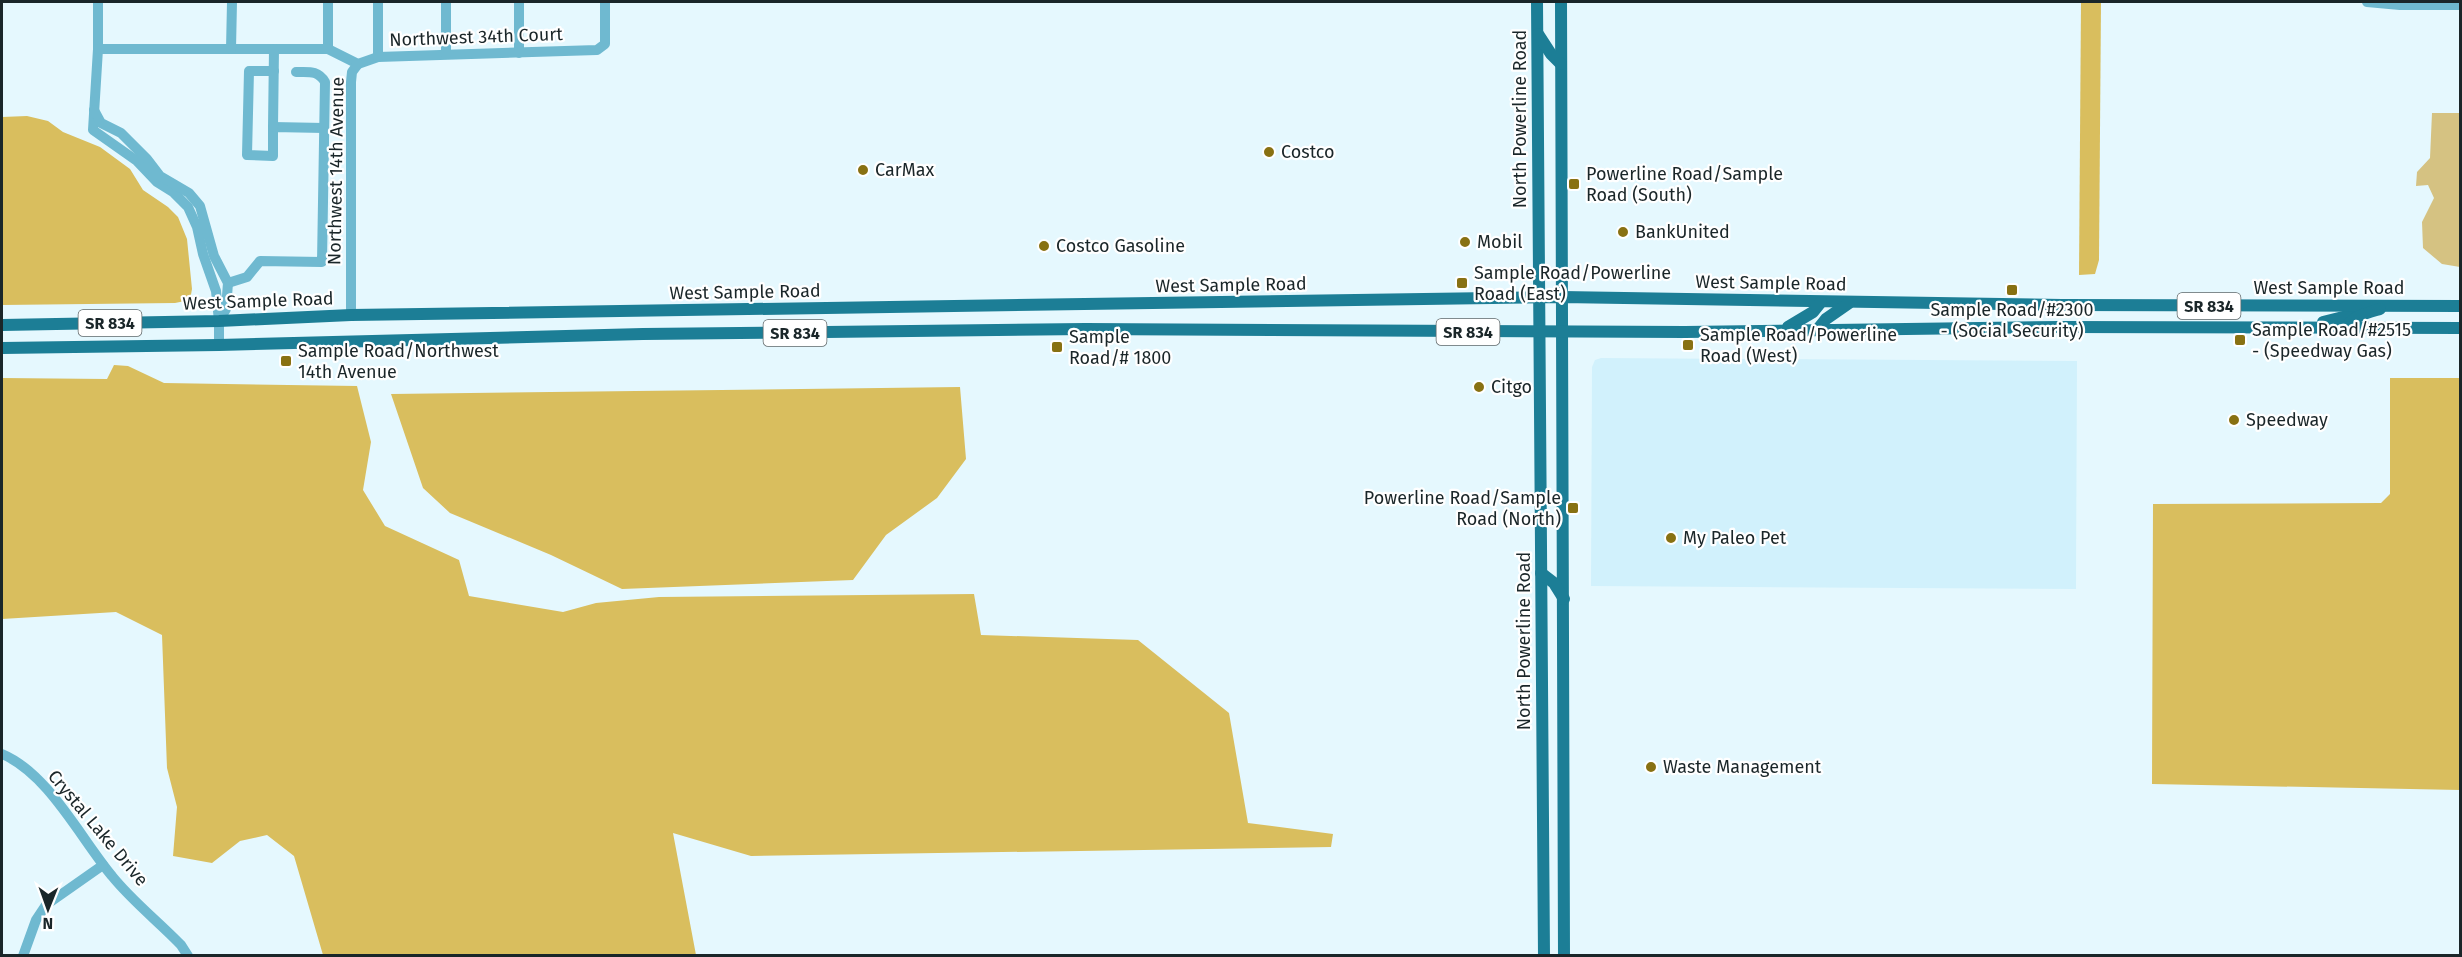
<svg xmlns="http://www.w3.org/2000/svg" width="2462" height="957" viewBox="0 0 2462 957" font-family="'Fira Sans',sans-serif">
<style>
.built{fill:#d1f1fc}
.green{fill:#d5c282}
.water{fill:#d9be5e}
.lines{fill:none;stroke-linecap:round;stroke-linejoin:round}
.minor{stroke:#6fb9d0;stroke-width:10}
.major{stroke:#1c7e96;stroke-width:12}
.poi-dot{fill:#887112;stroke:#fff;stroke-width:2}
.labels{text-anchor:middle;stroke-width:4.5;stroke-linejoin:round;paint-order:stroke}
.shield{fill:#fff;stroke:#5f6769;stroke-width:1.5}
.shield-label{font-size:16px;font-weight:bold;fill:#1a2629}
.street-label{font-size:18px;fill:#1a2629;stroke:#fff}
.poi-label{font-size:18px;fill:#1a2629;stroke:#fff;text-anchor:start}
</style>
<rect width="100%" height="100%" fill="#e5f8fe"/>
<polygon class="built" points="1601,358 2077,361 2076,589 1591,586 1592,367 1595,360"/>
<polygon class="green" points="2432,113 2460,113 2460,267 2442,264 2423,248 2422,222 2434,198 2428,185 2416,186 2417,172 2430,158"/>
<g class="water">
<polygon points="2081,2 2101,2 2099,260 2095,274 2079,275"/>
<polygon points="27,116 48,121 63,132 100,147 130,169 143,190 168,207 178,217 187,239 192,289 190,300 175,303 2,305 2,117"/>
<polygon points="114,365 128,366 164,383 357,386 371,442 363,490 385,526 459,560 469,596 563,612 596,603 659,597 974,594 981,635 1138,640 1229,713 1248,823 1333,834 1331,847 751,856 673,833 696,955 323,955 294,856 267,835 240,841 212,863 173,856 177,807 167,768 162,635 116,612 2,619 2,378 107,379"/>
<polygon points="2390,378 2460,378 2460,790 2152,784 2153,504 2381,503 2390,494"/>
<polygon points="960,387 966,459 937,498 886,535 853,580 622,589 551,555 450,513 423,488 391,394"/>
</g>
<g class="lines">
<g class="minor">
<polyline points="98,2 98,49 93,130 137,161 157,182 173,192 188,207 197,227 203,254 216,291 219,321 219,345"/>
<polyline points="328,2 328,49"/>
<polyline points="519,2 519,53"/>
<polyline points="2367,2 2400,5 2460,5"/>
<polyline points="98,49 328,49 358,64 378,57 597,50 605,44 605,2"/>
<polyline points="231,49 232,2"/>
<polyline points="446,54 446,2"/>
<polyline points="378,57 378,2"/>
<polyline points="274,71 249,71 247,155 273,156 273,127 324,128"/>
<polyline points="94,110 101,123 121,133 147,159 160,176 189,193 200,206 214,256 228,283 226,309 219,321"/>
<polyline points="273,127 274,49"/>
<path d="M228,283l19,-6 13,-16 62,1 3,-180c-7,-12 -16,-10 -29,-10"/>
<polyline points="351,315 351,82 352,72 358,64"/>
<path d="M2,754c46,19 79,85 110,122 20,25 47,46 69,69l7,11"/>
<polyline points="23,956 36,920 46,905 103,865"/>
</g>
<g class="major">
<polyline points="1537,2 1544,956"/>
<polyline points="1561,2 1564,956"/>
<polyline points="1538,34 1551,54 1561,64"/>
<polyline points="2323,322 2347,316 2355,306"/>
<polyline points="2,325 219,321 351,315 1562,297 2062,305 2460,306"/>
<polyline points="1788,327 1813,312 1821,302"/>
<path d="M2346,327c8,-11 21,-14 34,-18"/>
<polyline points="1818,329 1826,319 1849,303"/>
<polyline points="2,348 219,345 643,334 1085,329 1685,332 2060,327 2460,328"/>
<polyline points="1541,573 1554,583 1564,599"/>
</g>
</g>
<g class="poi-dot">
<circle cx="1269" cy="152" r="6"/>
<circle cx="863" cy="170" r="6"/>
<rect x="1568" y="178" width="12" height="12" rx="3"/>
<circle cx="1623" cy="232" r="6"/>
<circle cx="1465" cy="242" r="6"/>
<circle cx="1044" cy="246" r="6"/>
<rect x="1456" y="277" width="12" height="12" rx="3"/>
<rect x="2006" y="284" width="12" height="12" rx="3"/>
<rect x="2234" y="334" width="12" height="12" rx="3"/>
<rect x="1682" y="339" width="12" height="12" rx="3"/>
<rect x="1051" y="341" width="12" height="12" rx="3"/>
<rect x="280" y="355" width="12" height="12" rx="3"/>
<circle cx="1479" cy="387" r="6"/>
<circle cx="2234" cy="420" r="6"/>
<rect x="1567" y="502" width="12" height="12" rx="3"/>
<circle cx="1671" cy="538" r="6"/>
<circle cx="1651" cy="767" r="6"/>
</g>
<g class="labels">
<g class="shield">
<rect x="2177.5" y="293" width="63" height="26" rx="4.5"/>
<rect x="78.5" y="310" width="63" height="26" rx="4.5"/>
<rect x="1436.5" y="319" width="63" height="26" rx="4.5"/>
<rect x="763.5" y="320" width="63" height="26" rx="4.5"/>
</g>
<g class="shield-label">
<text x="2209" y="312">SR 834</text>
<text x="110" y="329">SR 834</text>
<text x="1468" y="338">SR 834</text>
<text x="795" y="339">SR 834</text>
</g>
<g class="street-label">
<text transform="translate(476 37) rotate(-2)" y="6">Northwest 34th Court</text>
<text transform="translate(1520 119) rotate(-90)" y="6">North Powerline Road</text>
<text transform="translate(336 171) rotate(-89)" y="6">Northwest 14th Avenue</text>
<text transform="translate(1771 283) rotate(1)" y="6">West Sample Road</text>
<text transform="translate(1231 285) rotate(-1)" y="6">West Sample Road</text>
<text x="2329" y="294">West Sample Road</text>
<text transform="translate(745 292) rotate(-1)" y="6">West Sample Road</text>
<text transform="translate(258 301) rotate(-2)" y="6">West Sample Road</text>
<text transform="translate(1524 641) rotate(-90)" y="6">North Powerline Road</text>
<text transform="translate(98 828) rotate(50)" y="6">Crystal Lake Drive</text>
</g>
<g class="poi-label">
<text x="1281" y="158">Costco</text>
<text x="875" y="176">CarMax</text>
<text x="1586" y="180">Powerline Road/Sample<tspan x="1586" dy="21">Road (South)</tspan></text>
<text x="1635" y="238">BankUnited</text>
<text x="1477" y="248">Mobil</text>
<text x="1056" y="252">Costco Gasoline</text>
<text x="1474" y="279">Sample Road/Powerline<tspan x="1474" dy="21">Road (East)</tspan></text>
<text x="2012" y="316" text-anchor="middle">Sample Road/#2300<tspan x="2012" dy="21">- (Social Security)</tspan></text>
<text x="2252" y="336">Sample Road/#2515<tspan x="2252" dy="21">- (Speedway Gas)</tspan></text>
<text x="1700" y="341">Sample Road/Powerline<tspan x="1700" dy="21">Road (West)</tspan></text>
<text x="1069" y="343">Sample<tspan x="1069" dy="21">Road/# 1800</tspan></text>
<text x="298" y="357">Sample Road/Northwest<tspan x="298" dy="21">14th Avenue</tspan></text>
<text x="1491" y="393">Citgo</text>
<text x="2246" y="426">Speedway</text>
<text x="1561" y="504" text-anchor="end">Powerline Road/Sample<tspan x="1561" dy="21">Road (North)</tspan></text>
<text x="1683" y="544">My Paleo Pet</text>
<text x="1663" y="773">Waste Management</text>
</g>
</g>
<rect width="2462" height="957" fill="none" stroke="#1a2629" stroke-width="6"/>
<g transform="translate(48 909) rotate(181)" stroke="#ffffff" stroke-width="4.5" paint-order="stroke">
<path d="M0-4.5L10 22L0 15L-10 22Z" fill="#1a2629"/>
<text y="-9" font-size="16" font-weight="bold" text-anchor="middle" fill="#1a2629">N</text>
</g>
</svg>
